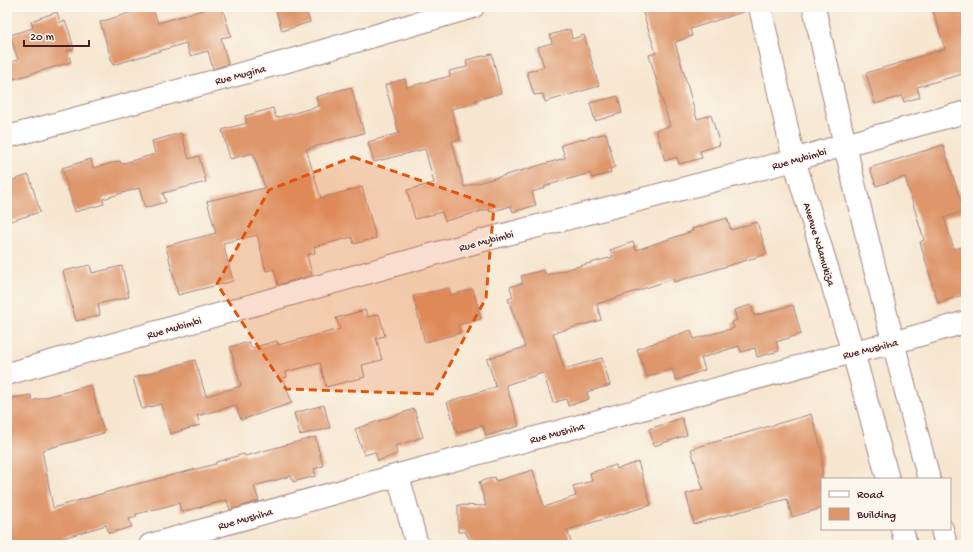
<svg xmlns="http://www.w3.org/2000/svg" width="973" height="552" viewBox="0 0 973 552" font-family="'Gochi Hand',sans-serif">
<style>
.building{fill:#de966a}
.lines{fill:none;stroke-linecap:round;stroke-linejoin:round}
.minor-casing{stroke:#a0827e;stroke-width:24}
.minor{stroke:#fff;stroke-width:22}
.marked{fill:#e0560e;fill-opacity:0.2;stroke:#e0560e;stroke-width:3;stroke-dasharray:8 5;stroke-linejoin:round}
.labels{text-anchor:middle;stroke-width:3;stroke-linejoin:round;paint-order:stroke}
.street-label{font-size:11px;fill:#4a1f2b;stroke:#fbf7ec}
</style>
<rect width="100%" height="100%" fill="#fbf7ec"/>
<filter id="ink" filterUnits="userSpaceOnUse"><feTurbulence type="fractalNoise" baseFrequency=".025" numOctaves="2"/><feDisplacementMap in="SourceGraphic" scale="8" xChannelSelector="R" yChannelSelector="G"/><feConvolveMatrix kernelMatrix="1 2 1 2 8 2 1 2 1" color-interpolation-filters="sRGB"/></filter>
<filter id="wash" filterUnits="userSpaceOnUse"><feTurbulence type="fractalNoise" baseFrequency=".012" numOctaves="4" result="noise"/><feDisplacementMap in="SourceGraphic" scale="16" xChannelSelector="R" yChannelSelector="G"/><feGaussianBlur stdDeviation="0.9" result="paint"/><feColorMatrix in="noise" values="0 0 0 0 0 0 0 0 0 0 0 0 0 0 0 0 0 1.4 0 .05"/><feComposite in="paint" operator="in"/></filter>
<g filter="url(#wash)">
<rect width="100%" height="100%" fill="#f6e6d0"/>
<g id="blocks">
<g class="building">
<polygon points="149,7 152,7 158,23 213,7 222,7 231,36 221,38 228,64 213,69 208,51 190,56 186,43 113,65 100,22"/>
<polygon points="275,7 305,7 310,22 282,31"/>
<polygon points="641,7 745,7 746,11 690,29 692,36 675,42 697,119 711,115 720,145 700,151 702,158 679,164 677,157 665,161 656,130 670,126 649,55 656,53"/>
<polygon points="932,7 966,7 966,73 917,87 920,97 904,102 902,96 875,104 866,73 945,49"/>
<polygon points="57,12 60,22 65,21 69,31 74,49 67,51 71,62 7,81 7,63 18,60 10,35 33,28 31,21"/>
<polygon points="570,29 572,39 584,35 599,86 545,102 543,94 534,95 527,72 544,67 538,47 552,43 550,35"/>
<polygon points="492,54 501,93 475,100 476,103 451,109 460,139 452,141 464,187 565,158 561,145 606,133 615,167 610,169 611,173 592,178 590,173 545,186 545,188 532,192 536,205 513,212 511,206 490,212 489,209 445,221 442,212 415,219 407,190 434,183 425,149 374,162 368,142 399,133 385,85 405,79 407,87 450,76 449,71 467,67 466,60"/>
<polygon points="351,87 364,133 306,149 321,198 362,187 376,238 354,244 352,237 314,247 315,253 307,255 312,275 278,285 274,269 266,271 257,235 223,243 233,281 178,295 166,246 216,233 207,201 265,188 253,153 230,159 222,130 247,123 245,116 273,108 276,118 319,106 316,97"/>
<polygon points="618,96 622,113 595,121 590,103"/>
<polygon points="181,133 189,159 199,156 206,182 163,193 166,202 145,208 139,188 103,199 104,204 75,212 62,168 91,159 93,168 120,161 121,164 155,154 152,141"/>
<polygon points="943,145 964,211 944,218 954,249 966,246 966,294 938,303 920,242 924,240 905,177 876,186 870,168"/>
<polygon points="29,175 40,212 7,222 7,182"/>
<polygon points="727,218 731,230 757,222 767,254 674,282 673,279 597,304 601,320 553,333 564,369 602,358 610,385 587,392 589,399 568,406 566,399 553,403 543,373 506,385 519,426 486,436 483,425 457,433 447,402 496,387 487,359 525,347 508,299 513,297 510,287 523,283 521,276 544,270 546,275 613,257 610,250 633,242 636,250 693,231 692,229"/>
<polygon points="90,265 92,273 122,266 129,297 98,304 100,315 76,321 63,271"/>
<polygon points="449,288 451,295 473,289 481,319 458,325 460,333 425,342 413,296"/>
<polygon points="751,305 754,316 793,305 801,334 776,342 779,351 757,357 755,348 741,352 739,346 701,358 705,370 676,380 672,369 647,377 637,349 691,330 694,339 734,328 732,322 737,320 734,310"/>
<polygon points="365,310 368,317 379,314 385,336 376,338 382,360 362,365 365,377 326,387 320,363 286,372 287,377 283,378 292,403 241,420 236,405 197,416 200,425 170,434 161,404 142,409 133,378 195,360 206,396 241,386 230,347 249,342 251,348 277,341 278,345 340,329 336,318"/>
<polygon points="91,385 104,433 42,450 53,508 121,488 216,464 216,462 244,454 245,456 315,437 323,466 314,469 316,476 293,482 291,476 254,486 259,501 230,510 227,500 181,512 179,503 136,514 136,517 129,519 132,527 109,533 106,525 63,538 65,545 7,545 7,399 31,395 32,401"/>
<polygon points="324,405 330,428 300,435 294,413"/>
<polygon points="414,409 423,437 395,446 397,454 378,461 375,452 364,455 355,429"/>
<polygon points="811,414 822,451 822,508 792,517 787,499 694,524 686,494 703,489 691,449"/>
<polygon points="682,418 687,435 654,446 649,429"/>
<polygon points="638,462 651,505 567,530 572,545 473,545 465,532 458,532 458,505 486,506 479,482 495,477 496,481 533,470 544,507 576,496 573,486 592,481 590,473 616,465 617,469"/>
</g>
</g>
</g>
<g filter="url(#ink)">
<use href="#blocks" fill-opacity="0" stroke="#a0827e" stroke-width="1"/>
<g class="lines">
<defs>
<g id="minor">
<polyline points="760,7 794,160 853,352 888,479"/>
<path d="M814,7c34,158 73,315 115,472"/>
<polyline points="7,137 281,63 473,7"/>
<polyline points="7,374 484,240 794,160 844,145 966,112"/>
<polyline points="398,475 417,545"/>
<polyline points="902,529 906,545"/>
<polyline points="942,529 946,545"/>
<polyline points="150,545 398,475 853,352 892,343 966,322"/>
</g>
</defs>
<use href="#minor" class="minor-casing"/>
<use href="#minor" class="minor"/>
</g>
</g>
<path class="marked" d="M353,157l141,49 -8,92 -52,96 -148,-5 -69,-105 52,-94z"/>
<g class="labels">
<g class="street-label">
<text transform="translate(240 74) rotate(-15)" y="4">Rue Mugina</text>
<text transform="translate(799 158) rotate(-16)" y="4">Rue Mubimbi</text>
<text transform="translate(486 240) rotate(-15)" y="4">Rue Mubimbi</text>
<text transform="translate(820 244) rotate(73)" y="4">Avenue Ndamukiza</text>
<text transform="translate(174 327) rotate(-16)" y="4">Rue Mubimbi</text>
<text transform="translate(870 348) rotate(-14)" y="4">Rue Mushiha</text>
<text transform="translate(557 432) rotate(-15)" y="4">Rue Mushiha</text>
<text transform="translate(245 518) rotate(-16)" y="4">Rue Mushiha</text>
</g>
</g>
<rect width="973" height="552" fill="none" stroke="#fbf7ec" stroke-width="24"/>
<rect x="821" y="478" width="130" height="52" fill="#fbf7ec" stroke="#b4a19f"/>
<rect x="829" y="491" width="20" height="6" fill="#ffffff" stroke="#b4a19f"/>
<text x="857" y="498" font-size="12" fill="#4a1f2b">Road</text>
<rect x="829" y="508" width="20" height="12" fill="#de966a" stroke="#b4a19f"/>
<text x="857" y="518" font-size="12" fill="#4a1f2b">Building</text>
<path d="M24 40v6h65v-6" fill="none" stroke="#4a1f2b" stroke-width="2"/>
<text x="30" y="40" font-size="12" fill="#4a1f2b" stroke="#fbf7ec" stroke-width="3" paint-order="stroke">20 m</text>
</svg>
